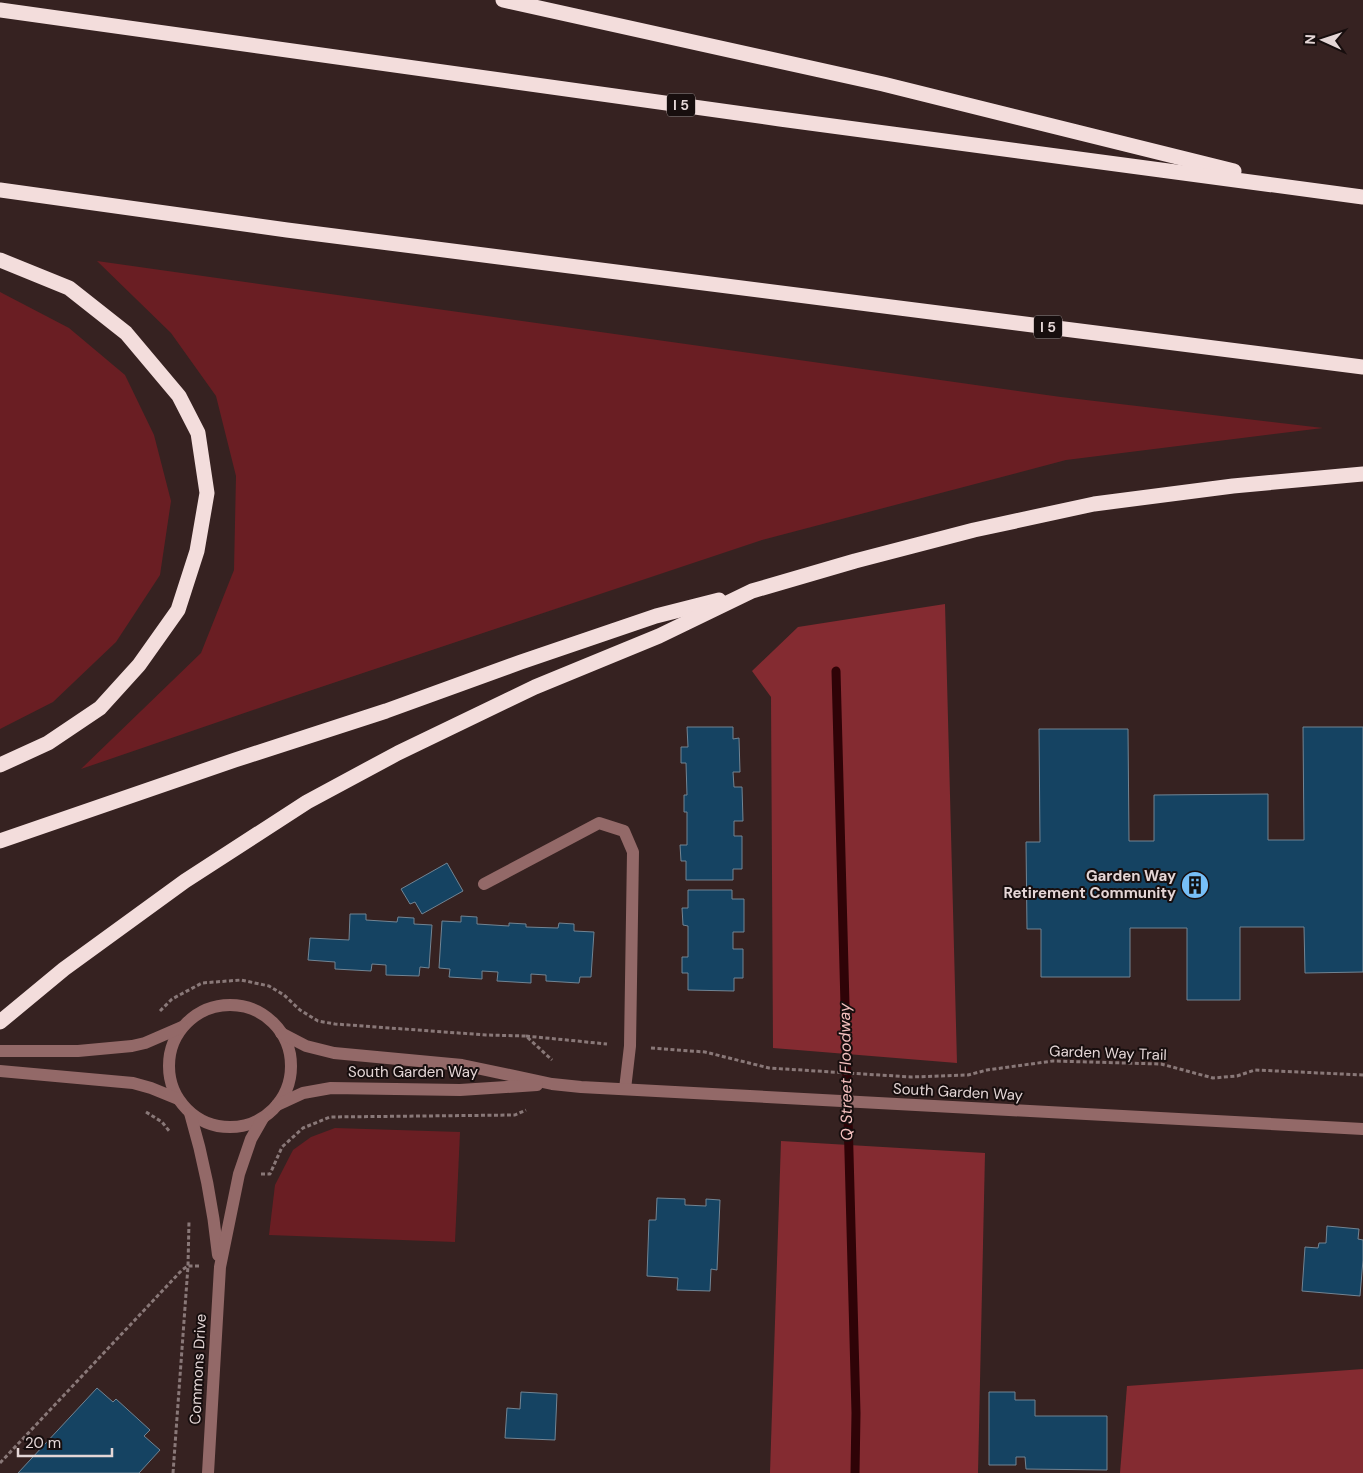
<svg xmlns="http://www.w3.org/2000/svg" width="1363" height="1473" viewBox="0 0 1363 1473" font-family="'DM Sans',sans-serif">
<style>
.green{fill:#6a1e23}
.forest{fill:#842b31}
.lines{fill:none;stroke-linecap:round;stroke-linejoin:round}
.stream{stroke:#2f0307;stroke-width:9}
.building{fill:#154362;stroke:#718493}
.path{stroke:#897878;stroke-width:3;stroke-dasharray:4 2.5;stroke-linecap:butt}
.minor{stroke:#936968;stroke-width:12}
.highway{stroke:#f3dddc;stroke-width:15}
.labels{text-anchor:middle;stroke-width:4;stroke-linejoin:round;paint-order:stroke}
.shield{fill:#170e0e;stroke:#a69a9a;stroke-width:1}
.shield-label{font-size:14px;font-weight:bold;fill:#e4d6d6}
.poi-label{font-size:15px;font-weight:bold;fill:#e4d6d6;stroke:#170e0e;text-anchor:end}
.street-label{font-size:15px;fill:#e4d6d6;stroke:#170e0e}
.water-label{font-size:16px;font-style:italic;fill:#f6c2c0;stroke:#170e0e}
</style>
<rect width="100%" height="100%" fill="#362221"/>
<g class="green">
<polygon points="97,261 1061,397 1323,428 1066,460 762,540 291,697 81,769 201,653 234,570 236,476 216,396 171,333"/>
<polygon points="0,292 69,328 125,375 154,435 171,501 160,575 116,642 53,702 0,729"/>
<polygon points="335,1128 460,1132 455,1242 269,1235 275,1185 293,1150 311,1137"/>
</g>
<g class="forest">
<polygon points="945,604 957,1063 773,1048 771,697 752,671 798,627"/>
<polygon points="781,1141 985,1153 978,1473 770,1473"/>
<polygon points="1363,1369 1363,1473 1120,1473 1127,1386"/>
</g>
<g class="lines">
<polyline class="stream" points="836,671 856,1413 855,1473"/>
</g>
<g class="building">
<polygon points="687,727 733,727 733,739 739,738 740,772 733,772 734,787 742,787 743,821 734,821 734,836 742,836 742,869 733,869 733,880 686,880 686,861 681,861 680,845 687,845 687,812 684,812 684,795 687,795 686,763 681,763 681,747 688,747"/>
<polygon points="1303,727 1363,727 1363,972 1305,973 1304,927 1240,927 1240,1000 1187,1000 1187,928 1130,928 1130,977 1041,977 1041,929 1027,929 1026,842 1040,842 1039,729 1128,729 1129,841 1154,841 1154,795 1268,794 1268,840 1304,840"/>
<polygon points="447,863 463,891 422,914 415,902 410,904 401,889"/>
<polygon points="688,890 732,890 732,899 744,899 744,932 733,932 733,949 743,949 743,978 734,978 734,991 688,990 688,973 682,973 682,957 688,957 688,926 683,925 682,908 688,908"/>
<polygon points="350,914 366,914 366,920 397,922 398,917 414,918 414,924 432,925 429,968 420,967 419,976 386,975 386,965 372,964 371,971 335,969 335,962 308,960 310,938 349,940"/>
<polygon points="461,916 477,917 477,924 509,926 509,923 526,924 526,927 558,928 559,923 574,924 574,931 594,932 591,977 580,977 579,983 546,981 546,975 531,974 531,983 497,981 498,972 482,971 482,979 449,977 450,969 439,968 442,921 461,922"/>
<polygon points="657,1198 685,1199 685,1205 706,1206 706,1199 720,1200 717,1270 711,1269 710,1291 677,1290 678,1278 647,1276 649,1220 656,1220"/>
<polygon points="1327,1226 1359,1229 1358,1239 1363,1240 1363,1260 1360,1296 1302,1291 1305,1247 1318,1248 1319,1243 1326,1243"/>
<polygon points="97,1388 113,1402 116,1399 150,1430 144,1436 160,1450 139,1473 18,1473"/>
<polygon points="521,1392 557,1394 555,1440 505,1438 507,1408 520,1409"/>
<polygon points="989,1392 1015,1392 1015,1400 1035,1400 1035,1416 1107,1416 1107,1470 1026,1469 1025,1457 1016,1457 1016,1465 989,1465"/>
</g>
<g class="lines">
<g class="path">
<polyline points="160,1011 172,999 202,983 241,980 269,986 284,995 300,1010 318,1021 335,1024 486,1035 526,1036 552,1060"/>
<polyline points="526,1036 607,1044"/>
<polyline points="651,1048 705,1052 769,1068 911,1077 968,1075 987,1070 1053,1061 1161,1064 1213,1078 1237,1076 1255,1070 1363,1075"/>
<polyline points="146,1112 162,1122 170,1132"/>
<polyline points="261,1174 270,1174 282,1147 303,1128 330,1117 515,1115 526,1110"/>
<polyline points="0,1463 182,1270 188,1266 199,1266"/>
<polyline points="173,1473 188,1266 189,1221"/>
</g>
<g class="minor">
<polyline points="484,884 599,823 624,831 633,852 630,1046 625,1089"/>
<circle cx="230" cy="1066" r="61"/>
<polyline points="281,1033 306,1046 334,1053 462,1065 552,1084 581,1087 1363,1129"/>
<polyline points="0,1051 78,1051 132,1046 145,1043 182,1027"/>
<polyline points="0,1071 133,1083 151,1088 178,1099"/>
<polyline points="277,1105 303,1093 331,1088 460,1090 537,1085"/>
<path d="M190,1113c14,47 23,93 28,142"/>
<polyline points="208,1473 220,1267 239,1174 251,1139 263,1118"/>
</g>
<g class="highway">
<polyline points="503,0 883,84 1234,171"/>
<polyline points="0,10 780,119 1363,197"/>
<polyline points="0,190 287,230 1363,367"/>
<polyline points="0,260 69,288 126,333 179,396 198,433 207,493 197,551 178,610 139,665 100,708 48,743 0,765"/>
<polyline points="0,841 235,760 386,711 521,662 656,616 719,600"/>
<polyline points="0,1022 64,969 185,881 307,802 398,753 535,687 659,636 752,591 855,561 974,530 1094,504 1233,486 1363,474"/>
</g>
</g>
<defs>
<symbol id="building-disc" viewBox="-11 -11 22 22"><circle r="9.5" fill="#77bff7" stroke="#170e0e"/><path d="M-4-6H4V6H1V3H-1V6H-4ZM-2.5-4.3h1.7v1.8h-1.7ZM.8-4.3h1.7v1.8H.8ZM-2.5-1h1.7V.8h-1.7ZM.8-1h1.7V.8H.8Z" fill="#111"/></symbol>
</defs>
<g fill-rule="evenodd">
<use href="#building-disc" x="1179" y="869" width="32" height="32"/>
</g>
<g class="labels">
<g class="shield">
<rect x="667" y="93.5" width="28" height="23" rx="4"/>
<rect x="1034" y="315.5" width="28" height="23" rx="4"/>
</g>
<g class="shield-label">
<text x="681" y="110">I 5</text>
<text x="1048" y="332">I 5</text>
</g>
<g class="poi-label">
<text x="1176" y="881">Garden Way<tspan x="1176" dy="17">Retirement Community</tspan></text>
</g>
<g class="street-label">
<text transform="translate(1108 1053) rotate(2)" y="5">Garden Way Trail</text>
<text x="413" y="1077">South Garden Way</text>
<text transform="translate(958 1092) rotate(3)" y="5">South Garden Way</text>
<text transform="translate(198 1369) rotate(-87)" y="5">Commons Drive</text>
</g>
<g class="water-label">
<text transform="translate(845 1072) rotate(-91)" y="6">Q Street Floodway</text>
</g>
</g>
<g transform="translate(1323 40) rotate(273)" stroke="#170e0e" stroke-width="4" paint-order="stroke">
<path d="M0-4L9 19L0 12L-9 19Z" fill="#e4d6d6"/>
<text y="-8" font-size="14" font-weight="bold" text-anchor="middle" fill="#e4d6d6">N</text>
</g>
<path d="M18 1448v8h94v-8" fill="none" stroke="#e4d6d6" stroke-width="2.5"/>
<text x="25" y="1448" font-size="15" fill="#e4d6d6" stroke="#170e0e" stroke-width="4" paint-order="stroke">20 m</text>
</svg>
